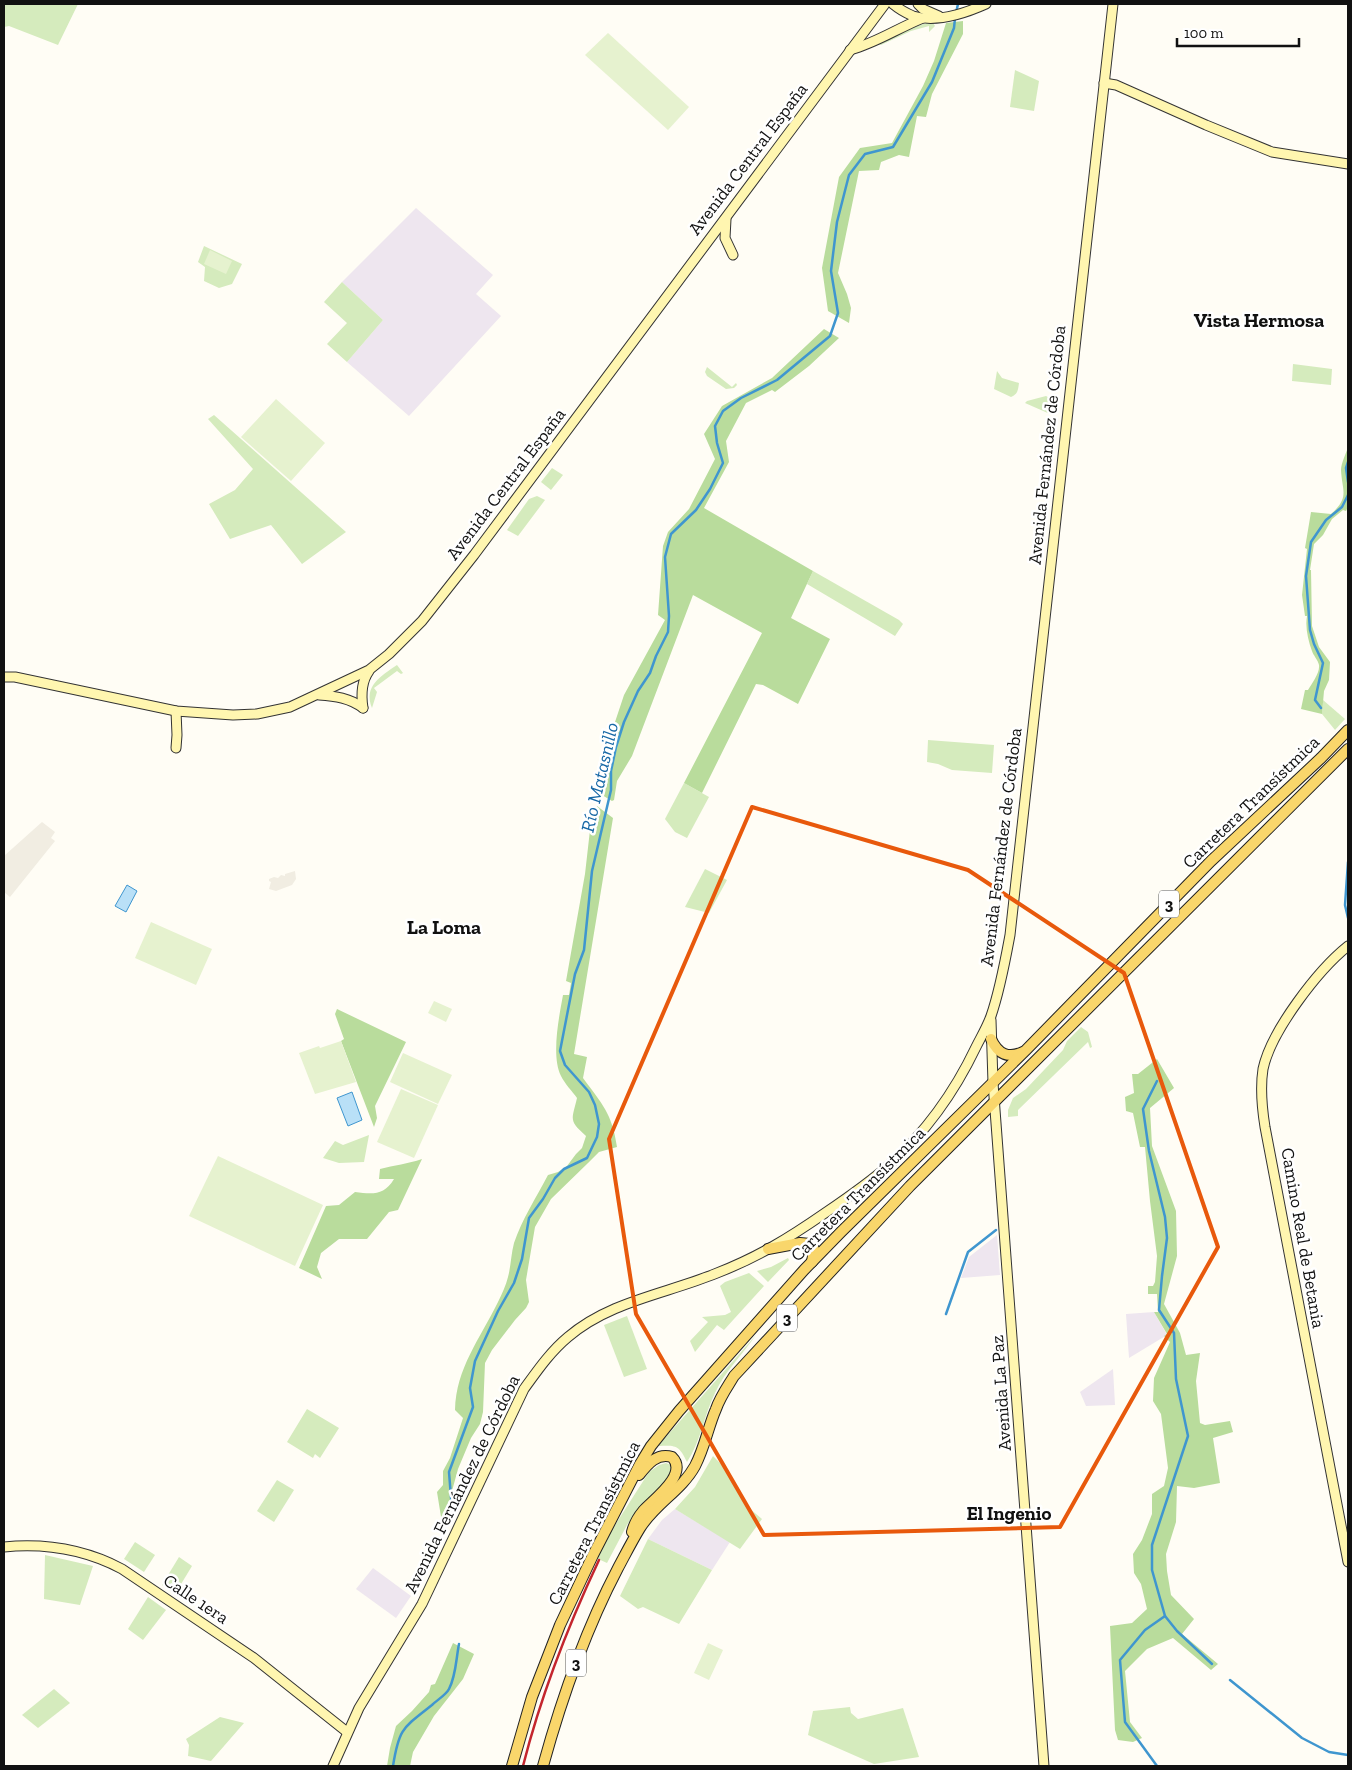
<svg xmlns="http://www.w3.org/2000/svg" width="1352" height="1770" viewBox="0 0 1352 1770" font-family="'Zilla Slab',serif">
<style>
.industrial{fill:#eee6ef}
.green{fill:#d5ebbd}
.forest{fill:#b9dc9c}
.pitch{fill:#e6f2cf}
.plaza{fill:#f1ede2}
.water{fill:#b9e0f7;stroke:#3f96cf}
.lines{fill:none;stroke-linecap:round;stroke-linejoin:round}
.stream{stroke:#3f96cf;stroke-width:2.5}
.secondary-casing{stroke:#333;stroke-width:11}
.primary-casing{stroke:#222;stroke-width:12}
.secondary{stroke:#fff6b0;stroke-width:9}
.primary{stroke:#f9d66b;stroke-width:10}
.rail{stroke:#c4262e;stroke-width:2.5}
.marked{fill:none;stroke:#e8590c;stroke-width:4;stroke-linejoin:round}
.labels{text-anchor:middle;stroke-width:5;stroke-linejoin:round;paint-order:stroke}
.shield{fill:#fff;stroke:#585858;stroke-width:1}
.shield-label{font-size:16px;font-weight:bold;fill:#111}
.street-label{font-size:18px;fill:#111;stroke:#fff}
.water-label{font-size:19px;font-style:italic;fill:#1768a6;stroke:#fff}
.neighbourhood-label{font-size:19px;font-weight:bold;fill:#111;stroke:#fff}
.quarter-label{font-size:20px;font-weight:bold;fill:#111;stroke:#fff}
</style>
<rect width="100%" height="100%" fill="#fffdf5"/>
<g class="industrial">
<polygon points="416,208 493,275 476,294 501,316 409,416 347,362 383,320 342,282"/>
<polygon points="997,1235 1000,1275 961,1278 969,1257"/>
<polygon points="1154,1312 1167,1335 1129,1358 1126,1314"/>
<polygon points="1113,1369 1115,1405 1086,1406 1080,1392"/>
<polygon points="675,1509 730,1542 712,1570 648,1539 662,1520"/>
<polygon points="373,1568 411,1596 396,1618 356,1589"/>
</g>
<g class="green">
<polygon points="4,4 78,4 58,45 9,26 4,27"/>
<polygon points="930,22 933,23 935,26 929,32 929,26 911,31 881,45 878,44 910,28"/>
<polygon points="1015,70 1039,81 1034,111 1010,107"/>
<polygon points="204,246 242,264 232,284 219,288 204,281 205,267 198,262"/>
<polygon points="342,282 383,320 347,362 327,344 347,323 324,302"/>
<polygon points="1293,364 1332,369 1331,385 1292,381"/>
<polygon points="707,367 732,387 736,383 737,385 734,388 726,389 707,376 705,372"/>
<path d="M997,371l5,7 17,5c-1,7 -1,11 -8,14l-17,-8z"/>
<polygon points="1046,396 1058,403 1057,409 1050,414 1025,403 1027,401"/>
<polygon points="214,415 346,532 302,564 271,525 230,539 209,504 235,490 253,469 208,419"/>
<polygon points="552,468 563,475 551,490 541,482"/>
<polygon points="537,496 545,500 518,536 507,530 529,499"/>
<polygon points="813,571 899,620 903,624 895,636 807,584"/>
<path d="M397,665l6,8 -2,1 -4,-3 -23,17 3,4 -5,16c-9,-22 9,-32 25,-43z"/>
<polygon points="1323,700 1345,719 1335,730 1322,714"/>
<polygon points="928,740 994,745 992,773 952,770 938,764 927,762"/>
<polygon points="684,783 709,797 687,838 675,832 665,819"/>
<polygon points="705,869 727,880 709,913 685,907"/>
<polygon points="1081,1027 1088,1032 1092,1047 1090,1048 1088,1042 1018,1110 1018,1116 1008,1117 1008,1110 1013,1098 1026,1089 1063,1050 1067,1041"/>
<polygon points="369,1135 364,1162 339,1163 323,1158 335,1141 343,1145"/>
<polygon points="788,1258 789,1260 768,1282 757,1271 771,1267"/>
<polygon points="749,1273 764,1286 724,1330 717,1325 695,1352 690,1341 708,1322 702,1317 725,1315 731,1312 720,1286 725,1282"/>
<polygon points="627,1316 647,1369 624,1377 604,1325"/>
<path d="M756,1335c-13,19 -31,36 -41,58 -11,22 -14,48 -28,69 -8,-17 -11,-17 -29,-16z"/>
<polygon points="307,1409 339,1428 320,1458 315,1454 313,1458 287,1442"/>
<polygon points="713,1456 722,1465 749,1508 762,1519 740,1549 675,1509 695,1487"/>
<polygon points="666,1463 673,1466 667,1481 636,1512 627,1525 607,1563 596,1558 608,1536 649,1472 659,1465"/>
<polygon points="277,1480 294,1490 274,1522 257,1511"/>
<polygon points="648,1539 712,1570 679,1624 643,1607 638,1609 620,1596"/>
<polygon points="135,1542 155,1555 144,1572 124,1559"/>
<polygon points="45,1555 93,1566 80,1605 44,1599"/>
<polygon points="179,1557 192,1566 175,1594 162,1585"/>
<polygon points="148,1597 166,1610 143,1640 128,1629"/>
<polygon points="54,1689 70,1703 38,1728 22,1715"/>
<polygon points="850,1707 851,1713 858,1719 903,1708 919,1757 874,1764 808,1735 813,1711"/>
<polygon points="220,1717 244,1723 211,1761 188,1756 189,1745 186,1739"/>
</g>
<g class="forest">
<polygon points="963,21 963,34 932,94 926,117 917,116 909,157 899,155 881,162 879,170 859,171 838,273 847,294 851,308 849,323 828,311 822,268 839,177 860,148 892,143 923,86 934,61 946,23"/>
<polygon points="824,329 839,338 809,366 775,392 772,390 746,403 726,441 729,462 704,508 813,571 791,618 830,639 798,704 763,685 756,684 702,793 684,783 762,633 693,595 632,756 617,781 614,800 612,801 602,795 600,791 607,746 624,695 665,620 658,615 663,546 668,532 689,509 715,459 704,434 722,406 772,378"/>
<path d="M1348,447v60l-2,4 -3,-1 -11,9 -9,16 -9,9 -4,26h1l1,56 7,21 11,15 -1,18 -5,11 -2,23 -21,-5 4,-19h3c4,-7 12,-17 11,-25 -1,-5 -6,-10 -7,-14 -4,-11 -7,-24 -5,-35h-2l-3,-21 5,-46 -2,-1 6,-36 20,2c19,-17 11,-23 10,-44 0,-7 5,-16 7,-23z"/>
<path d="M597,806l16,12 -39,236 13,3 -4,21c19,26 29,35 34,69l-18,5 -11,11 -37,36 -16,28 -9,53 3,22 -3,6 -11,12 -23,30 -7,13 -2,49 -3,12 -9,14 -13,31 -6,22 1,10 4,3 -11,22 -4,-3 -5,-31 6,-7v-14l7,-13 13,-40 -8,-8c1,-42 25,-71 43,-108 4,-8 8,-17 10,-25 3,-11 3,-23 6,-34 8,-24 22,-45 34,-68l10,-3 9,-6 9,-12 6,-6 4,-12c-18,-16 -14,-16 -9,-38 -5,-7 -12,-14 -16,-22 -10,-20 -2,-59 2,-81h6l2,-12 -5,-2 19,-107 5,-44h3z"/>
<polygon points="337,1009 406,1042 375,1106 377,1118 374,1127 341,1041 344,1039 335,1014"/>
<polygon points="1157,1059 1174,1088 1150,1108 1152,1146 1176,1211 1177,1256 1164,1304 1180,1333 1186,1355 1200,1353 1196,1381 1200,1423 1205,1425 1230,1421 1233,1432 1213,1438 1220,1483 1194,1488 1177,1486 1176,1522 1166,1554 1167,1571 1171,1595 1194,1619 1182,1634 1218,1664 1211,1670 1173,1638 1147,1649 1125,1671 1130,1722 1142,1738 1133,1742 1118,1740 1115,1730 1110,1626 1132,1623 1147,1609 1141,1584 1134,1573 1133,1554 1142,1540 1152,1514 1152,1494 1164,1486 1168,1468 1161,1414 1153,1401 1154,1378 1170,1342 1164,1336 1167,1334 1154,1312 1158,1312 1157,1294 1148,1294 1148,1286 1153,1286 1155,1282 1157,1256 1150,1201 1145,1147 1140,1147 1133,1113 1126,1111 1125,1097 1134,1093 1132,1074 1138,1074"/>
<path d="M422,1159l-24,51 -9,2 -22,27h-28l-18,14 -4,14 5,12 -23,-11 27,-62 13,-1 16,-13c17,2 29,4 39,-13h-15l1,-10c14,-4 28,-5 42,-10z"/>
<polygon points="453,1643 474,1654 463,1679 434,1716 413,1752 410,1766 387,1766 390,1748 396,1726 412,1711 429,1692 431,1685 435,1684"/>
</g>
<g class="pitch">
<polygon points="608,33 689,107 668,130 585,55"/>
<polygon points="210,250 232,261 226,274 204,264"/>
<polygon points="276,399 325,443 291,481 241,437"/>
<polygon points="151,922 212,949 196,985 135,958"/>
<polygon points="434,1001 452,1009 446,1022 428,1013"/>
<polygon points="341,1041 356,1082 315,1094 299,1053 319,1046 320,1048"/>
<polygon points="403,1053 452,1075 438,1104 390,1082"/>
<polygon points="401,1089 438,1105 414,1158 377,1142"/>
<polygon points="218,1156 323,1205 295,1266 189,1216"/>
<polygon points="708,1643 723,1650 709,1680 694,1673"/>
</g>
<g class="plaza">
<polygon points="42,822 55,832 51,838 55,841 10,897 4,892 4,856"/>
<polygon points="295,871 296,879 292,885 276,891 269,889 271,882 269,881 269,879 274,877 278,878 281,875 285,876 285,874"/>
</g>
<g class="water">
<polygon points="127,885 137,891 126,912 115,906"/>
<polygon points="352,1092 362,1120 348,1126 337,1098"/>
</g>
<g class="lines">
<g class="stream">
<polyline points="956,13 958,4"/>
<polyline points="1348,462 1346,468 1348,482"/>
<polyline points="1321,708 1315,700 1323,663 1314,644 1310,630 1306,576 1311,542 1326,520 1342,507 1348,495"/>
<polyline points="1348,862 1345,905 1348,918"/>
<polyline points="1157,1081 1143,1109 1149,1151 1165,1217 1167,1238 1162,1276 1159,1310 1174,1333 1176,1379 1188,1436 1152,1545 1152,1570 1165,1616 1145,1630 1120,1660 1125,1722 1157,1766"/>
<polyline points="946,1314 968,1252 996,1230"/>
<polyline points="452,1510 449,1472 473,1407 470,1388 475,1361 498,1311 514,1283 522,1259 529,1218 543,1199 555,1178 564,1169 587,1158 597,1137 599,1124 595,1105 589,1092 565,1065 560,1051 561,1046 575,974 584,950 592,871 611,790 611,771 616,747 624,722 638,691 650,673 656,656 668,632 669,616 665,557 671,534 696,510 710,489 723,463 717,443 715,426 723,411 741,398 777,380 830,336 838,313 831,271 837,222 849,175 865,154 893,147 932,82 954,28 955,18"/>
<polyline points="1165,1616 1177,1631 1212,1664"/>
<polyline points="1230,1680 1302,1738 1329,1752 1348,1755"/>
<path d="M393,1766c6,-38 10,-38 39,-61 5,-5 14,-10 17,-16 7,-13 7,-30 10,-45"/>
</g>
<defs>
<g id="secondary">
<path d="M893,4c6,5 13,9 20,12 23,7 53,-3 73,-12"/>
<polyline points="918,4 923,9 939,16"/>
<path d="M850,50c26,-7 48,-22 73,-32"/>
<polyline points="1104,83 1116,85 1206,125 1272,152 1348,164"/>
<polyline points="726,219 725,238 733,255"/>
<polyline points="4,677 15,677 176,711 233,715 257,714 290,707 369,670 389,654 422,621 474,555 885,4"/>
<path d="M319,695c16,1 31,3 44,13"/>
<path d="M363,708c-2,-13 -2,-26 6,-37"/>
<polyline points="176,711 177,735 176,748"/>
<path d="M1348,946c-30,24 -77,85 -85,123 -3,19 -1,39 2,58l83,435"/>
<polyline points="991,1020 993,1083 1044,1766"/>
<path d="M4,1547c41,-4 82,3 118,22l132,89 93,74"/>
<path d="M333,1766l26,-58 63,-104 102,-215c13,-18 26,-37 44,-52 42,-36 98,-43 149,-64 41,-16 72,-35 108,-60 22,-15 44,-30 64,-48 36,-32 66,-74 87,-118 5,-10 11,-20 15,-31 9,-26 14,-54 19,-81l103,-931"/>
</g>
<g id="primary">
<path d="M991,1039c7,15 17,20 32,13"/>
<polyline points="768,1249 800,1243 810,1244 814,1249 812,1262"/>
<path d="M632,1532c2,-8 6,-15 11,-21 11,-12 46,-37 29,-54 -15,-5 -25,8 -33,18"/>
<polyline points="512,1766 532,1697 560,1625 593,1555 640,1464 651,1446 679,1411 804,1270 841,1232 1026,1050 1211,861 1321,758 1348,730"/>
<path d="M543,1766c19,-69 42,-135 75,-198 7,-13 14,-27 22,-40 15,-24 42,-38 55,-62 10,-19 13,-39 21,-57 4,-12 12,-23 18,-33l176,-190 438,-437"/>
</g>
</defs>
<use href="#secondary" class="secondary-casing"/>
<use href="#primary" class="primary-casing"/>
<use href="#secondary" class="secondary"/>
<use href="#primary" class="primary"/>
<path class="rail" d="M523,1766c18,-71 45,-140 76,-206"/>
</g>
<path class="marked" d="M752,807l216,63 156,103 94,274 -158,280 -296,8 -128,-221 -27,-175z"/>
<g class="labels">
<g class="shield">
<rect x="1159" y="890.5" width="20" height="27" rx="4"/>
<rect x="777" y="1304.5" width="20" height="27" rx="4"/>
<rect x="566" y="1649.5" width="20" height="27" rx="4"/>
</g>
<g class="shield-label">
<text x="1169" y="910">3</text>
<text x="787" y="1324">3</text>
<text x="576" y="1669">3</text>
</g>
<g class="street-label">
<text transform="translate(748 159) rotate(-53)" y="6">Avenida Central España</text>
<text transform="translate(1047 445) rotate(-84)" y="6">Avenida Fernández de Córdoba</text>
<text transform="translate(506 484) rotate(-53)" y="6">Avenida Central España</text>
<text transform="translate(1251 802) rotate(-44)" y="6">Carretera Transístmica</text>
<text transform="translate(1001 847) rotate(-83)" y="6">Avenida Fernández de Córdoba</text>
<text transform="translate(858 1194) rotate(-45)" y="6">Carretera Transístmica</text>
<text transform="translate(1303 1238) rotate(80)" y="6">Camino Real de Betania</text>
<text transform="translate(1001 1393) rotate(-94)" y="6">Avenida La Paz</text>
<text transform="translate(462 1484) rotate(-64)" y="6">Avenida Fernández de Córdoba</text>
<text transform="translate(594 1523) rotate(-63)" y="6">Carretera Transístmica</text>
<text transform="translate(196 1599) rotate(34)" y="6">Calle 1era</text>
</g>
<g class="water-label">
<text transform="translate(599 777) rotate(-77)" y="7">Río Matasnillo</text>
</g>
<g class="neighbourhood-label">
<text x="1009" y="1520">El Ingenio</text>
</g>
<g class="quarter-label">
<text x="1259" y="327">Vista Hermosa</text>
<text x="444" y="934">La Loma</text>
</g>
</g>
<rect width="1352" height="1770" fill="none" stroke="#111111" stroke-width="10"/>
<path d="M1177 38v8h122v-8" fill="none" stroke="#111111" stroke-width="2.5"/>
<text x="1184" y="38" font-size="15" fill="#111111" stroke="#ffffff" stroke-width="4" paint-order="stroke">100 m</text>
</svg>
